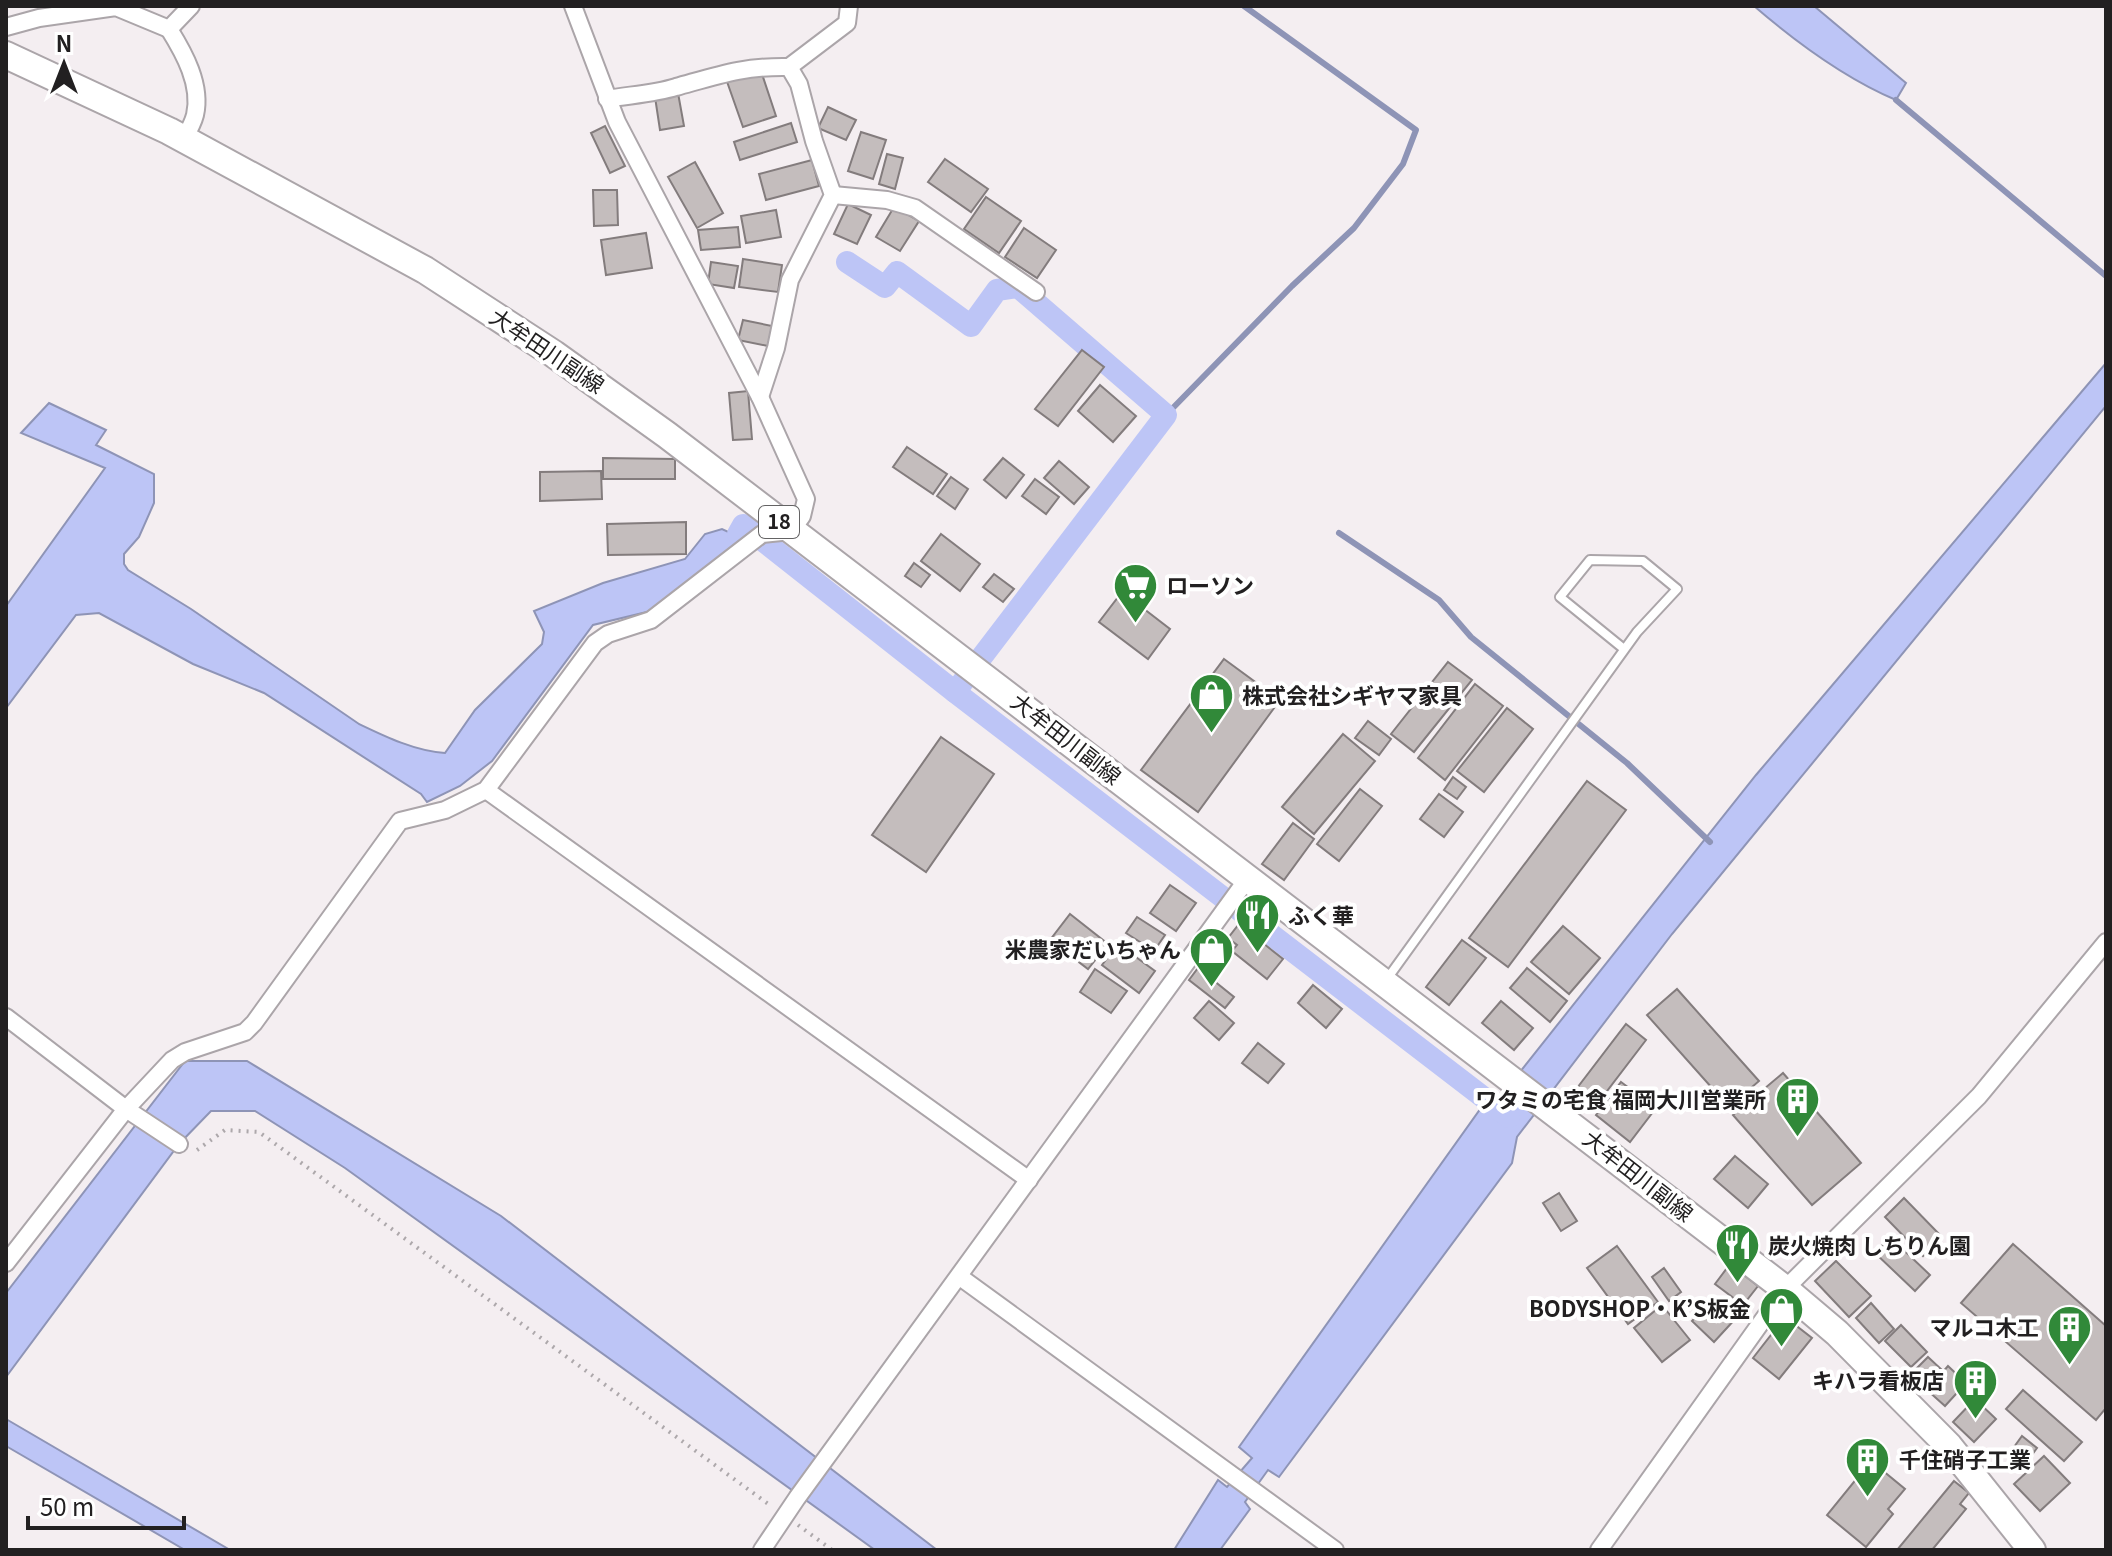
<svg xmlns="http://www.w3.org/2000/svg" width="2112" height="1556" viewBox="0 0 2112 1556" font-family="Georgia,'Noto Sans JP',serif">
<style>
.water{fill:#bdc5f6;stroke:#8e94b6;stroke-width:2}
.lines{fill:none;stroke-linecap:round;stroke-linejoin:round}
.stream{stroke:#8e94b6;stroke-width:6}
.canal{stroke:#bdc5f6;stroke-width:22}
.building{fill:#c4bdbd;stroke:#837c7d;stroke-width:2}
.lane-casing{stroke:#aba5a9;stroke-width:12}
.street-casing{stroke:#aba5a9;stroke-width:20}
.primary-casing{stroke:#aba5a9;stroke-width:30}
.path{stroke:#ada8ab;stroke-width:4;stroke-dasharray:2 6;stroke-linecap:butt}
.lane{stroke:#fff;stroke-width:8}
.street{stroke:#fff;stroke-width:16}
.primary{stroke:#fff;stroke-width:26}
.labels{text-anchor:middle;stroke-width:8;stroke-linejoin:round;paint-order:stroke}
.shield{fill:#fff;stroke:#646364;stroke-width:2}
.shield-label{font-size:20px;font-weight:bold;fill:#222021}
.street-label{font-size:22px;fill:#222021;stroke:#fff}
.poi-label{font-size:22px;font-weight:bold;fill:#222021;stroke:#fff;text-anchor:start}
</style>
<rect width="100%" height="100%" fill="#f4eef1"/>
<g class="water">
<path d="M1754,6h60l92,77 -10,17c-52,-22 -99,-57 -142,-94z"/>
<polygon points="2106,363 2106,406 1672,934 1517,1137 1512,1163 1279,1477 1268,1470 1245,1502 1250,1509 1220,1550 1174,1550 1218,1480 1227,1487 1252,1458 1239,1447 1481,1108 1489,1100 1496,1102 1756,775"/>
<path d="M49,403l57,27 -10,15 58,29v29l-15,34 -15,17v10l4,6 63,39 168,115c27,13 56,27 86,29l30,-43 67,-66 2,-12 -10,-21 69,-28 82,-24 20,-25 17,-5 24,11 -91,70 -62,15 -101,136 -32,25 -33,16 -6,-8 -157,-101 -71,-29 -94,-51 -23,2 -70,93v-102l99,-138 -84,-35z"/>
<polygon points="185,1061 247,1061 501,1216 937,1550 875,1550 345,1168 255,1111 211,1111 179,1144 6,1377 6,1293"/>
<polygon points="6,1419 230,1550 185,1550 6,1446"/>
</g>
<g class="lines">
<g class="stream">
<polyline points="1896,100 2106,276"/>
<polyline points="1166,415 1292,286 1354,228 1403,164 1416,130 1244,6"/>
<polyline points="1339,533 1439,600 1471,637 1627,763 1710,842"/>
</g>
<g class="canal">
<polyline points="847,262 885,287 897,272 971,326 997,290 1018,287 1166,415 955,692"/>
<polyline points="738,534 743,525 955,692 1509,1117"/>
</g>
</g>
<g class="building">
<polygon points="759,65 776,116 743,127 725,76"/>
<polygon points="678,93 684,126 660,130 655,97"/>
<polygon points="828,107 856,120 846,140 818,128"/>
<polygon points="791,123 797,142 740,160 734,142"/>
<polygon points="605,126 625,166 610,173 591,133"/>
<polygon points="861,132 886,140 873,179 848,171"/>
<polygon points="887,154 903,158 895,189 879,184"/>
<polygon points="945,159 988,189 971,212 928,182"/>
<polygon points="812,160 819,186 766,200 759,174"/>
<polygon points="695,162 723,213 697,228 668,177"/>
<polygon points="593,190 617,190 618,225 594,226"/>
<polygon points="986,197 1021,221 999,253 964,229"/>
<polygon points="848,204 871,215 857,244 834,234"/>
<polygon points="894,207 919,221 900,251 876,237"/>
<polygon points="776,210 781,237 746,243 741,216"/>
<polygon points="738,227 740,247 701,250 698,230"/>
<polygon points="1024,228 1056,250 1037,278 1005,257"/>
<polygon points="646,233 652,268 606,275 601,240"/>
<polygon points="743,259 782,265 778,292 739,287"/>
<polygon points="711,262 738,266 734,288 708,284"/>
<polygon points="743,320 772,326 768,346 738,340"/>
<polygon points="1082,350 1104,367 1058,426 1035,409"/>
<polygon points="1100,385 1136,416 1113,442 1078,411"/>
<polygon points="748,391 752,439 733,440 729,393"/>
<polygon points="907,447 947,474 933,494 893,467"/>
<polygon points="603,458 675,459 675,479 603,479"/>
<polygon points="1003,458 1024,475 1006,498 984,480"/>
<polygon points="1059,461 1089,487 1074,504 1044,478"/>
<polygon points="601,471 602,499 540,501 540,472"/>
<polygon points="951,477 968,489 955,509 937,496"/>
<polygon points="1035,479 1059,497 1046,514 1022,496"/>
<polygon points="686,522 686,554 608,555 607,524"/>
<polygon points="941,534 980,564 960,591 921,561"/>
<polygon points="914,563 930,575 921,587 905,576"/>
<polygon points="994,574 1014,589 1003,602 983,587"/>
<polygon points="1122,592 1170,629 1148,659 1099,622"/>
<polygon points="1224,659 1280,700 1198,812 1141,770"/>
<polygon points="1448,662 1472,680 1414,752 1391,734"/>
<polygon points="1475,684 1503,706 1445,780 1418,758"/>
<polygon points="1507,708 1533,729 1484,792 1457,771"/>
<polygon points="1368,721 1391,739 1379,755 1355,738"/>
<polygon points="1343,734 1375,761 1314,834 1282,807"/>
<polygon points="941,737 994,774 926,872 872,835"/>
<polygon points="1453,777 1466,787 1457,799 1444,790"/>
<polygon points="1587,781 1626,810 1508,967 1469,938"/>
<polygon points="1360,789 1382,806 1339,861 1317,844"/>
<polygon points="1439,794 1463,812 1444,837 1420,819"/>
<polygon points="1293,823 1314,839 1284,880 1262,864"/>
<polygon points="1170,885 1196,903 1176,931 1150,913"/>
<polygon points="1070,914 1108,944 1088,969 1050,940"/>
<polygon points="1137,917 1165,935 1154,951 1126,933"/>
<polygon points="1239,924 1283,959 1267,979 1232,951 1237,945 1228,938"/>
<polygon points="1563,926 1600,958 1569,994 1531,962"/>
<polygon points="1462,940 1486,958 1449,1005 1426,987"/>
<polygon points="1118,944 1155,971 1139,993 1102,965"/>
<polygon points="1198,968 1234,997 1225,1008 1189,980"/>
<polygon points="1527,968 1567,1001 1550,1022 1510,988"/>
<polygon points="1095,969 1127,991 1111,1013 1080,992"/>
<polygon points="1313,985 1342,1009 1326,1028 1298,1003"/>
<polygon points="1677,989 1759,1081 1729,1107 1647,1015"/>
<polygon points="1209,1001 1234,1023 1219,1040 1194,1018"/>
<polygon points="1501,1001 1533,1028 1514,1050 1482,1023"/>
<polygon points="1626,1024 1646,1040 1594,1108 1574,1092"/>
<polygon points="1258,1043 1284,1064 1268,1083 1242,1063"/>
<polygon points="1783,1073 1861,1163 1812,1205 1733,1115"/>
<polygon points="1621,1082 1656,1108 1630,1142 1596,1115"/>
<polygon points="1735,1156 1768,1184 1748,1208 1714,1179"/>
<polygon points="1559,1193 1577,1221 1561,1231 1543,1203"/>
<polygon points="1904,1198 1942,1237 1923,1256 1885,1217"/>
<polygon points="1890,1237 1930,1275 1915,1291 1875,1253"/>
<polygon points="2013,1244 2106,1326 2106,1408 2096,1420 1961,1303"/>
<polygon points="1617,1246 1658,1302 1628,1324 1587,1268"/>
<polygon points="1836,1261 1871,1296 1849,1317 1815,1281"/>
<polygon points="1730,1264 1758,1286 1743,1305 1715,1284"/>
<polygon points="1664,1268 1681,1292 1669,1301 1652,1277"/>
<polygon points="1714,1297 1737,1317 1714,1342 1692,1321"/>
<polygon points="1871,1303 1894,1329 1879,1343 1856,1318"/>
<polygon points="1662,1305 1690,1340 1662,1362 1634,1328"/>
<polygon points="1785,1317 1812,1338 1779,1379 1753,1358"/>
<polygon points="1901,1325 1927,1352 1911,1367 1885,1341"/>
<polygon points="1928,1357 1942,1370 1926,1388 1911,1374"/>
<polygon points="1948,1366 1966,1383 1945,1406 1927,1390"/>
<polygon points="2023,1390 2082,1442 2064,1461 2006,1409"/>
<polygon points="1975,1399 1996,1419 1974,1442 1953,1422"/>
<polygon points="2022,1436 2037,1448 2029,1459 2014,1447"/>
<polygon points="2044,1456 2070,1483 2040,1511 2014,1484"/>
<polygon points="1871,1461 1905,1489 1888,1509 1893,1514 1866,1547 1827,1515"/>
<polygon points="1954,1481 1969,1493 1960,1504 1966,1509 1932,1550 1897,1550"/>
</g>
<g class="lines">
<defs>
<polyline id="lane" points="1387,979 1637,632 1677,589 1643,561 1590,560 1560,597 1624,649"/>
<g id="street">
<polyline points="6,27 39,18 116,7 169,29 191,6"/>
<path d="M169,29c15,24 33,56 26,86 -2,8 -7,17 -11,24"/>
<polyline points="789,67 847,23 849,6"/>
<path d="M607,99c22,-4 47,-5 69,-12 43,-12 67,-21 113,-20l10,17 15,57 19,54 -43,85 -14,68 -16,49"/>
<polyline points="833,195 887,200 915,208 1036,292"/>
<polyline points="486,790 1029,1180"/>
<polyline points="6,1017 126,1109 179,1144"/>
<polyline points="6,1263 126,1109 172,1060 185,1052 245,1032 254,1023 400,821 445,810 486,790 595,643 608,634 651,620 762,534 791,531 802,516 806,499 760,397 617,122 573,6"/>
<polyline points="960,1277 1335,1550"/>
<polyline points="762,1550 797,1498 1248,878"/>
<polyline points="1599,1550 1785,1289 1979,1096 2106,942"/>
</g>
<polyline id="primary" points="6,55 169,131 425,270 554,354 667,435 1785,1289 1837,1333 1949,1446 2032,1550"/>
</defs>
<use href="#lane" class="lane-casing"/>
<use href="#street" class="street-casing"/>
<use href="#primary" class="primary-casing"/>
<g class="path">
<polyline points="197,1150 225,1130 259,1132 771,1506"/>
<polyline points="798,1525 832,1550"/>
</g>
<use href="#lane" class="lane"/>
<use href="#street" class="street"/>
<use href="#primary" class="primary"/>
</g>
<defs>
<symbol id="supermarket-pin" viewBox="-11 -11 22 30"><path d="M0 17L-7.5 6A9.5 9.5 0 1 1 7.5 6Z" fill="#318939" stroke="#fff"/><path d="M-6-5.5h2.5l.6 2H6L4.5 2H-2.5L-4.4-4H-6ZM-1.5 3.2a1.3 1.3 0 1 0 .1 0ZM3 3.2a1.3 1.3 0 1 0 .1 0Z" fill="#fff"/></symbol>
<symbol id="shop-pin" viewBox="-11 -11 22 30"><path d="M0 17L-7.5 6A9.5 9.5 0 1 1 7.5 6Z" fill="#318939" stroke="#fff"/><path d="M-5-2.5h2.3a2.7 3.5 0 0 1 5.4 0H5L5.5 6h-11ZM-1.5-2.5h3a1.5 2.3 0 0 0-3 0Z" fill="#fff"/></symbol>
<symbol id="restaurant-pin" viewBox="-11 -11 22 30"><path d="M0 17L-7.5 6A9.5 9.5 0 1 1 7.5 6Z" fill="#318939" stroke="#fff"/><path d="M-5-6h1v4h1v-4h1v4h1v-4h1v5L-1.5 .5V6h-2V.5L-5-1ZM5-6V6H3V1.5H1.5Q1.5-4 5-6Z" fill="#fff"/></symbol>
<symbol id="building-pin" viewBox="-11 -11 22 30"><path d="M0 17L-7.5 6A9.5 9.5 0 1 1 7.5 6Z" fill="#318939" stroke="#fff"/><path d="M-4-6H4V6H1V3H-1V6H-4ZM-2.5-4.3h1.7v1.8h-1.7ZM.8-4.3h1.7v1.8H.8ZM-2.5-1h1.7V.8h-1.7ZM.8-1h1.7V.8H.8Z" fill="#fff"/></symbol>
</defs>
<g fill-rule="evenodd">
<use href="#supermarket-pin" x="1110" y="560" width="51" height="69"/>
<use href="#shop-pin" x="1186" y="670" width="51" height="69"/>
<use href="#restaurant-pin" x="1232" y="890" width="51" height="69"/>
<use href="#shop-pin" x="1186" y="924" width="51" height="69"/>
<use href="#building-pin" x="1772" y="1074" width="51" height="69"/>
<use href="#restaurant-pin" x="1712" y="1220" width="51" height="69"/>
<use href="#shop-pin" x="1756" y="1284" width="51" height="69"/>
<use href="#building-pin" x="2044" y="1302" width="51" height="69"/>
<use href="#building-pin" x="1950" y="1356" width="51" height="69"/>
<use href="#building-pin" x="1842" y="1434" width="51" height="69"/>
</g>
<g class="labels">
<rect class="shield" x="759" y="506" width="40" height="32" rx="6"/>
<g class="shield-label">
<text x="779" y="529">18</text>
</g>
<g class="street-label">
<text transform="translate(547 351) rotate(34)" y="8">大牟田川副線</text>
<text transform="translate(1066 739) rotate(38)" y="8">大牟田川副線</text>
<text transform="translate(1638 1176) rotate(38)" y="8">大牟田川副線</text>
</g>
<g class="poi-label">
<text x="1166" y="594">ローソン</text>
<text x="1242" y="704">株式会社シギヤマ家具</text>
<text x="1288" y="924">ふく華</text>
<text x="1181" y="958" text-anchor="end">米農家だいちゃん</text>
<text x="1766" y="1108" text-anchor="end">ワタミの宅食 福岡大川営業所</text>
<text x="1768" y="1254">炭火焼肉 しちりん園</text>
<text x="1751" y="1317" text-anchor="end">BODYSHOP・K’S板金</text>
<text x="2039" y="1336" text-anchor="end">マルコ木工</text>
<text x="1944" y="1389" text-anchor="end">キハラ看板店</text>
<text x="1899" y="1468">千住硝子工業</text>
</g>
</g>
<rect width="2112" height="1556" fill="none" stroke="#222021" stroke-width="16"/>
<g transform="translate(64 64)" stroke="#ffffff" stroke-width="6" paint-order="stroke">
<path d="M0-6L14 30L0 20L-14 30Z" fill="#222021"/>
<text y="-12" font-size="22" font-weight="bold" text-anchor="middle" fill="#222021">N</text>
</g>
<path d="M28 1516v12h156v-12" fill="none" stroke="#222021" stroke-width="4"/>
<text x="40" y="1516" font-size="24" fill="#222021" stroke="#ffffff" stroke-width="6" paint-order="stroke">50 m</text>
</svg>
